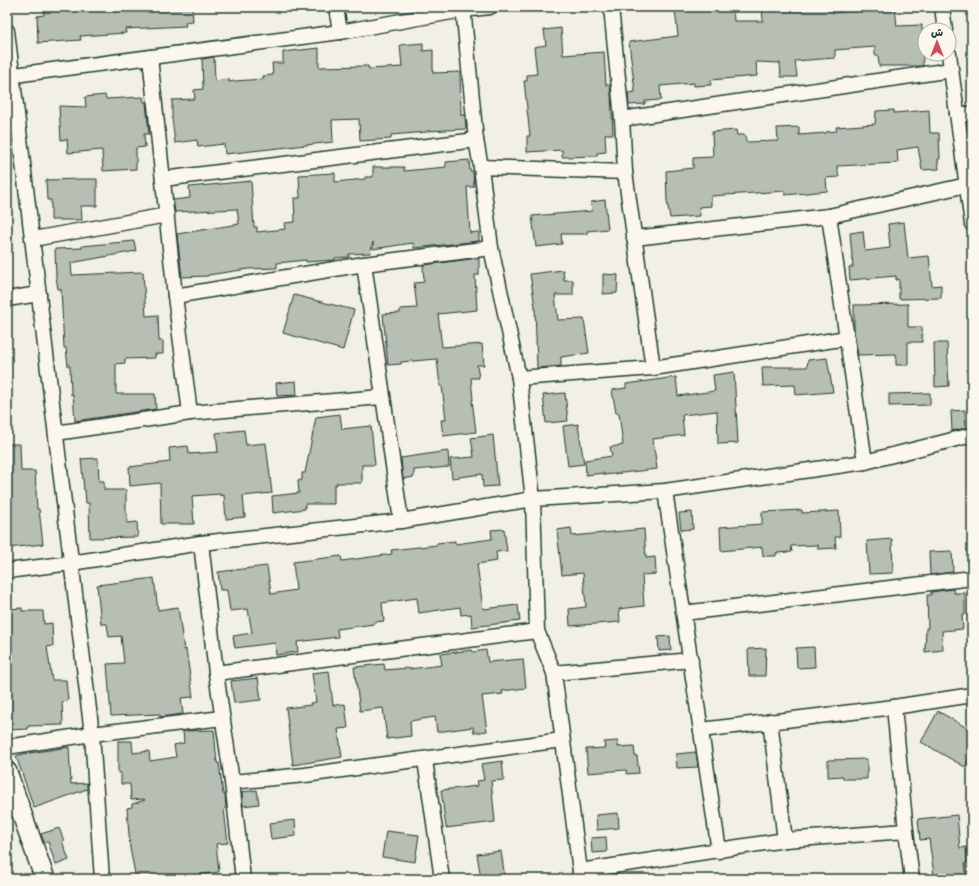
<svg xmlns="http://www.w3.org/2000/svg" width="979" height="886" viewBox="0 0 979 886" font-family="Caveat,'Playpen Sans Arabic',sans-serif">
<style>
.building{fill:#b7beb3;stroke:#1f3d34}
.lines{fill:none;stroke-linecap:round;stroke-linejoin:round}
.street-casing{stroke:#1f3d34;stroke-width:17}
.secondary-casing{stroke:#1f3d34;stroke-width:22}
.street{stroke:#fbf7ec;stroke-width:14}
.secondary{stroke:#fbf7ec;stroke-width:19}
</style>
<rect width="100%" height="100%" fill="#f2f0e5"/>
<filter id="ink" filterUnits="userSpaceOnUse"><feTurbulence type="fractalNoise" baseFrequency=".025" numOctaves="2"/><feDisplacementMap in="SourceGraphic" scale="8" xChannelSelector="R" yChannelSelector="G"/><feConvolveMatrix kernelMatrix="1 2 1 2 8 2 1 2 1" color-interpolation-filters="sRGB"/></filter>
<g filter="url(#ink)">
<g class="building">
<polygon points="44,7 192,7 193,21 185,22 186,26 125,29 126,33 80,36 81,40 38,43 37,16 44,15"/>
<polygon points="710,7 733,7 734,21 763,21 762,7 833,7 833,13 863,10 862,7 895,7 897,26 922,25 923,66 879,66 878,55 875,55 875,47 835,50 835,58 795,61 797,77 781,77 780,63 756,62 757,76 711,80 711,85 694,86 694,83 660,86 661,100 645,101 645,104 629,105 628,93 635,92 629,42 678,36 675,10"/>
<polygon points="561,28 563,55 604,52 606,85 610,85 611,94 613,134 605,134 606,152 597,153 597,156 562,157 562,150 527,152 527,136 530,136 524,81 527,81 527,75 537,74 534,47 546,45 544,30"/>
<polygon points="423,43 423,51 433,50 433,73 460,72 461,115 465,115 466,129 427,131 427,132 391,135 391,139 360,141 359,119 332,120 333,142 225,154 224,144 198,147 197,140 175,143 172,118 172,100 195,99 194,90 203,89 202,59 214,57 215,81 229,79 229,82 235,81 263,79 263,76 273,75 272,63 283,63 283,52 319,48 319,67 368,66 369,69 402,67 400,45"/>
<polygon points="105,95 106,99 143,97 144,102 146,102 149,134 144,134 145,147 136,148 136,169 103,171 102,150 68,153 67,139 61,140 59,106 86,107 85,97"/>
<polygon points="894,110 894,113 929,110 930,133 939,133 940,159 938,159 939,169 922,170 918,147 897,150 898,163 837,166 839,177 826,178 827,191 785,195 785,191 711,196 711,206 699,207 700,216 670,218 667,201 666,171 693,168 693,158 713,157 712,132 736,130 737,135 745,135 746,142 778,141 777,128 799,127 799,135 826,133 826,132 837,131 836,127 875,124 876,111"/>
<polygon points="469,160 470,171 473,171 474,187 467,187 470,233 479,232 479,241 414,248 413,243 373,249 373,242 370,253 349,254 349,257 335,258 335,260 306,262 306,260 277,263 277,268 248,269 208,275 208,276 182,277 177,234 239,224 237,209 175,212 173,200 190,198 189,187 251,181 254,227 257,227 257,232 285,229 284,223 295,222 294,198 300,198 299,175 335,173 335,182 365,179 365,177 373,177 373,167 404,167 404,171 446,167 446,162"/>
<polygon points="83,179 97,179 97,206 81,206 82,220 51,220 51,200 47,200 46,180"/>
<polygon points="605,200 608,229 587,231 587,234 561,234 562,244 536,247 532,216 592,211 591,202"/>
<polygon points="904,222 908,258 929,256 932,286 941,285 941,298 899,299 899,279 896,280 896,276 850,280 849,267 853,267 850,233 863,231 865,251 890,248 888,224"/>
<polygon points="134,241 136,251 71,263 72,275 143,272 146,316 158,315 159,341 163,341 163,354 155,354 155,358 125,359 125,363 116,364 116,394 155,394 156,409 75,421 73,394 71,395 70,366 68,366 66,348 64,348 61,289 58,289 56,277 55,249 82,248 82,246"/>
<polygon points="479,258 479,275 475,275 477,310 438,314 442,347 482,344 484,365 477,365 479,378 471,378 473,400 472,400 476,432 443,436 441,420 446,420 442,386 440,386 437,359 401,362 401,364 388,365 383,314 400,313 400,309 417,308 414,283 424,282 423,265"/>
<polygon points="563,270 564,280 573,280 573,295 555,295 558,320 584,319 589,353 561,357 561,366 537,368 535,307 530,274"/>
<polygon points="603,274 618,275 617,293 603,294"/>
<polygon points="294,295 354,310 343,350 283,333"/>
<polygon points="908,304 908,327 922,327 922,342 908,342 908,365 896,365 896,354 858,355 854,331 854,305"/>
<polygon points="934,343 947,343 949,386 935,387"/>
<polygon points="827,358 833,392 796,395 795,385 763,386 762,367 807,367 808,360"/>
<polygon points="734,372 738,443 718,444 717,411 682,415 684,435 653,439 657,469 604,475 604,473 586,475 585,460 612,456 610,447 623,445 619,413 616,413 612,390 626,388 626,384 676,377 678,396 715,391 713,375"/>
<polygon points="296,381 297,395 277,396 276,383"/>
<polygon points="565,393 568,421 546,423 543,395"/>
<polygon points="930,393 930,405 889,406 889,394"/>
<polygon points="965,410 966,428 952,431 951,411"/>
<polygon points="340,414 342,429 371,426 375,465 362,465 362,483 336,483 337,485 334,485 334,504 305,504 305,509 273,513 272,496 299,493 298,481 302,480 302,473 305,473 316,417"/>
<polygon points="578,424 584,464 568,466 563,426"/>
<polygon points="244,430 246,445 266,443 272,493 243,496 245,517 226,519 224,495 220,496 220,494 192,496 194,524 161,524 160,483 130,486 129,467 170,462 169,448 188,446 189,454 218,452 216,433"/>
<polygon points="493,435 498,486 483,487 482,474 452,478 450,459 474,457 471,438"/>
<polygon points="7,444 20,444 21,471 35,471 37,509 39,509 43,544 7,548"/>
<polygon points="448,451 449,467 414,470 414,477 403,479 401,458"/>
<polygon points="98,458 99,481 104,481 104,490 126,490 126,513 127,513 127,523 137,522 138,537 90,538 89,503 86,503 85,490 84,490 81,459"/>
<polygon points="802,510 802,513 839,511 840,537 835,537 836,548 818,549 818,545 791,546 792,552 776,553 776,556 763,556 762,547 721,551 720,527 762,524 762,512"/>
<polygon points="692,512 693,529 681,530 679,513"/>
<polygon points="571,528 572,536 644,529 646,558 655,557 656,574 642,575 644,606 619,609 620,622 570,626 569,609 586,607 583,573 562,575 557,530"/>
<polygon points="504,529 507,551 496,552 497,561 477,564 483,609 518,605 520,621 472,627 471,614 461,615 460,607 419,613 417,598 382,603 384,621 374,622 374,624 337,629 338,637 297,642 298,652 297,652 276,655 275,643 235,648 233,636 252,633 248,609 230,611 227,590 220,590 218,572 267,566 271,594 296,590 293,562 341,556 342,561 392,554 391,550 437,545 437,543 455,541 455,544 492,539 491,530"/>
<polygon points="892,539 893,573 869,574 867,541"/>
<polygon points="952,551 953,572 930,575 929,552"/>
<polygon points="154,578 158,610 178,607 184,650 186,649 193,697 181,698 183,714 160,717 160,714 111,716 107,664 124,663 121,636 109,637 107,624 101,624 97,585"/>
<polygon points="953,589 954,593 965,593 965,615 962,615 963,629 942,631 943,650 925,652 926,628 928,628 927,595 931,595 931,592"/>
<polygon points="22,608 22,611 43,611 44,624 52,623 53,646 47,647 52,680 66,680 68,701 62,702 63,725 28,726 28,729 7,730 7,609"/>
<polygon points="670,636 671,650 659,651 658,637"/>
<polygon points="814,647 815,667 797,668 796,648"/>
<polygon points="766,648 765,676 749,676 748,649"/>
<polygon points="472,650 473,652 486,650 488,662 523,659 526,688 502,691 503,694 482,696 487,731 474,733 473,727 437,732 435,717 410,721 411,736 387,739 383,708 360,711 354,667 384,664 385,670 408,668 409,669 442,665 440,654"/>
<polygon points="329,671 333,705 345,704 348,728 338,729 342,757 293,765 286,708 311,705 310,703 316,702 312,673"/>
<polygon points="258,678 261,700 234,703 231,681"/>
<polygon points="938,711 972,731 972,754 965,767 921,742"/>
<polygon points="214,730 217,763 219,763 223,794 225,794 226,808 224,809 228,843 216,844 219,872 190,876 190,879 136,879 130,848 127,808 132,807 132,804 145,800 144,799 131,800 130,784 121,784 121,773 118,773 118,741 132,741 133,753 149,751 150,761 176,757 174,745 184,743 183,731"/>
<polygon points="618,741 618,747 634,746 635,756 637,756 639,773 627,774 626,770 588,773 586,749 605,748 604,742"/>
<polygon points="69,747 71,784 87,783 87,789 34,808 16,756 23,754"/>
<polygon points="696,752 698,767 677,768 676,754"/>
<polygon points="867,759 867,779 843,779 843,776 828,777 828,760"/>
<polygon points="502,761 504,780 491,781 495,822 446,828 441,790 478,786 477,781 484,780 481,764"/>
<polygon points="257,790 259,804 243,806 242,792"/>
<polygon points="618,813 619,828 597,830 596,815"/>
<polygon points="957,815 960,848 966,847 967,863 965,863 967,879 948,879 948,874 934,875 929,839 920,840 918,819"/>
<polygon points="295,820 296,836 271,839 269,823"/>
<polygon points="59,828 64,841 62,841 69,860 56,865 48,842 44,842 41,834"/>
<polygon points="386,831 419,835 415,862 382,857"/>
<polygon points="606,837 607,852 592,853 591,838"/>
<polygon points="501,851 505,879 481,879 477,854"/>
</g>
<g class="lines">
<defs>
<g id="street">
<polyline points="336,7 340,32"/>
<polyline points="463,7 476,140 481,167 491,248 519,378 533,499 537,631 554,673 580,871 579,879"/>
<polyline points="611,7 622,119 625,172 653,368"/>
<polyline points="942,7 945,30"/>
<polyline points="7,31 92,734 102,879"/>
<polyline points="949,54 972,224"/>
<polyline points="150,57 175,296 190,413"/>
<polyline points="7,76 340,32 463,10 490,7"/>
<polyline points="957,114 972,114"/>
<polyline points="622,119 951,70"/>
<polyline points="481,167 625,172"/>
<polyline points="163,179 476,140"/>
<polyline points="829,216 865,462"/>
<polyline points="634,238 829,216 967,185 972,185"/>
<polyline points="33,239 167,215"/>
<polyline points="364,264 401,521"/>
<polyline points="175,296 364,264 491,248"/>
<polyline points="7,299 39,294"/>
<polyline points="519,378 653,368 847,338"/>
<polyline points="56,433 190,413 382,397"/>
<polyline points="665,491 719,851"/>
<polyline points="201,543 216,673 232,782 243,879"/>
<polyline points="7,571 71,563 201,543 401,521 533,499 665,491 865,462 972,435"/>
<polyline points="684,613 972,578"/>
<polyline points="216,673 537,631"/>
<polyline points="554,673 691,660"/>
<polyline points="894,707 906,831 912,879"/>
<polyline points="770,721 785,840"/>
<polyline points="701,730 894,707 972,695"/>
<polyline points="7,747 92,734 222,718"/>
<polyline points="425,760 442,879"/>
<polyline points="232,782 305,775 562,740"/>
<polyline points="580,871 785,840 906,831"/>
</g>
<polyline id="secondary" points="7,772 45,879"/>
</defs>
<use href="#street" class="street-casing"/>
<use href="#secondary" class="secondary-casing"/>
<use href="#street" class="street"/>
<use href="#secondary" class="secondary"/>
</g>
</g>
<rect width="979" height="886" fill="none" stroke="#fbf7ec" stroke-width="24"/>
<rect x="12" y="12" width="955" height="862" fill="none" stroke="#1f3d34" stroke-width="1.5" filter="url(#ink)"/>
<g transform="translate(937 42)"><circle r="19" fill="#fbf7ec" stroke="#a3ada2"/>
<path d="M0-3L7 15L0 10L-7 15Z" fill="#d1495b"/>
<text y="-6" font-size="11" font-weight="bold" text-anchor="middle" fill="#1f3d34">ش</text>
</g>
</svg>
